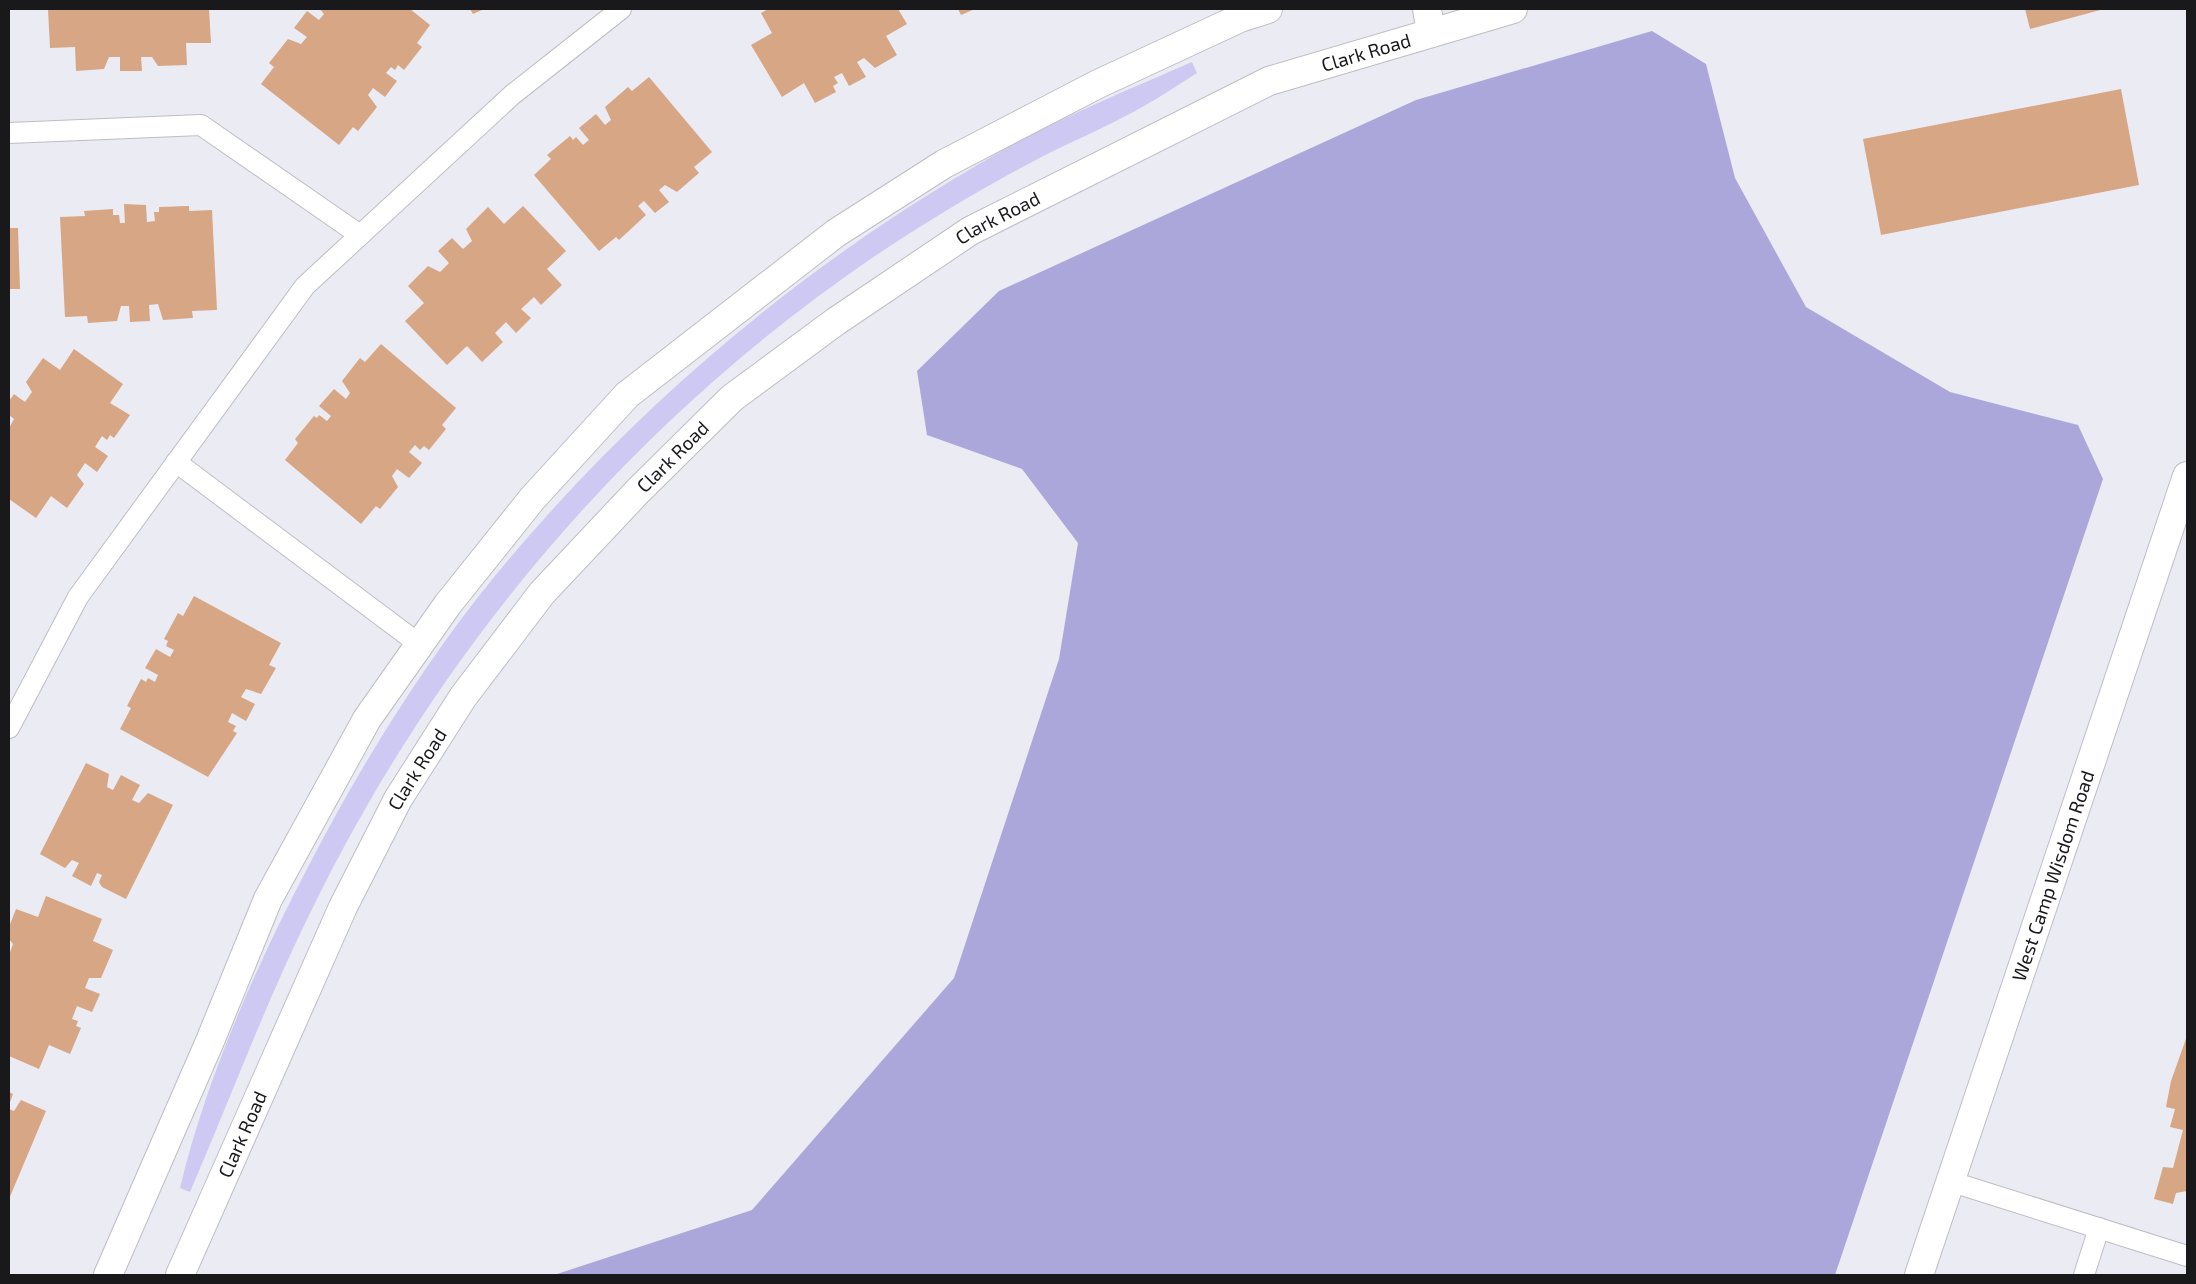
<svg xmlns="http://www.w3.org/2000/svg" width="2196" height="1284" viewBox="0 0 2196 1284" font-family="'Exo 2',sans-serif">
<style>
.green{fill:#cdc9f2}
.forest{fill:#aca7da}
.building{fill:#d7a684}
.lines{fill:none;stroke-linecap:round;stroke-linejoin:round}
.lane-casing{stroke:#bebdc5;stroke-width:22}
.street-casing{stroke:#bebdc5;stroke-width:30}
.secondary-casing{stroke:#bebdc5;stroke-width:30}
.lane{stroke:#fff;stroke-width:20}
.street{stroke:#fff;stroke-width:28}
.secondary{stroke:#fff;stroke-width:28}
.labels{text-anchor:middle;stroke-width:4;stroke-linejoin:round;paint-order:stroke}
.street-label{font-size:19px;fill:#19181b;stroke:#fff}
</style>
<rect width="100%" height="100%" fill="#ebebf3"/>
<path class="green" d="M1192,62l5,11c-18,11 -35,23 -53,33 -36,21 -75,36 -112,56 -55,29 -108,61 -160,96 -249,170 -444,404 -572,676 -40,84 -73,172 -110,258l-10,-4c26,-109 76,-222 128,-321 50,-97 114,-201 182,-285 147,-180 327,-330 530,-441 55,-30 115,-54 172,-79z"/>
<polygon class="forest" points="1652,31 1706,64 1735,178 1806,307 1950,392 2078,425 2103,479 1835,1275 554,1275 752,1210 954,978 1059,659 1078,543 1022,469 927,435 917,371 999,291 1416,100"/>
<g class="building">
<polygon points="48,9 209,9 211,43 186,43 187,65 158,66 152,57 141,57 142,71 120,71 120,57 109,57 104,69 76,71 75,47 50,48"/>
<polygon points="320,9 410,9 430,25 417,43 422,47 404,70 398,65 395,70 391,67 386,73 397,81 385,97 373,88 368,95 377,107 358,131 353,127 339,145 261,84 274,67 269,63 288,39 301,44 307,37 294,28 307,11 319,20 324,14"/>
<polygon points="470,9 484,9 473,14"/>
<polygon points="768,9 898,9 907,24 886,36 897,55 875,68 864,58 857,62 866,77 849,86 842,73 834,77 838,83 833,86 836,92 815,103 804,83 782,97 751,45 772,33 761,13"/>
<polygon points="958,9 975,9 961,15"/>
<polygon points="2025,9 2104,9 2030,29"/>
<polygon points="649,77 712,152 694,167 699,173 677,192 665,185 659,190 669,202 655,213 644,201 638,206 646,215 619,240 616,237 599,251 534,175 551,159 547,155 570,136 573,140 576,137 583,145 589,140 579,128 596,114 605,125 611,120 605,107 628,87 632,91"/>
<polygon points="2121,89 2139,185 1881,235 1863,139"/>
<polygon points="124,204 146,205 147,222 155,221 154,212 159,212 159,207 189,206 189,211 212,210 217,310 192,311 193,318 163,320 158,304 149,305 150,321 130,322 129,306 121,306 117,321 88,323 87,316 65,317 60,217 85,216 84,211 113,209 113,215 119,215 120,223 125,223"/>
<polygon points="523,206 566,251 547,269 562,285 541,305 534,297 521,309 531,318 516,333 506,322 495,333 503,342 482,362 467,346 447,365 405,321 424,303 408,286 428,266 440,272 449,263 438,251 452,238 463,249 472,241 466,229 488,207 504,224"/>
<polygon points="9,228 18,228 20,289 9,289"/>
<polygon points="381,344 456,408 442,425 446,429 429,450 424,446 420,450 415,445 409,452 422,463 409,478 397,469 392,476 398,487 380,509 376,506 361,524 285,460 298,443 295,439 314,416 317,418 319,415 327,421 331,416 319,406 334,389 346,399 350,393 342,381 360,358 365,362"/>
<polygon points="74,349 123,384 110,403 130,415 114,438 110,435 107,440 102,436 95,447 108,456 97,472 85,463 77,475 84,484 67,508 51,496 36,518 9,499 9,428 14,419 9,415 9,401 14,394 25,402 32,392 26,382 43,358 60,370"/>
<polygon points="194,596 281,643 269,665 276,668 261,694 246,689 241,697 255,704 246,721 232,713 228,722 236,726 233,731 237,733 208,777 120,729 131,708 127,706 141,679 146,682 148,678 155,682 158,675 145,668 156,649 170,657 174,650 166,646 168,641 164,639 178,613 183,616"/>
<polygon points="86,763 109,774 107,787 113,790 121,775 140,785 132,800 139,803 148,793 173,805 126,899 102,887 99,882 102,875 97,873 91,886 72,876 79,863 72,860 65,868 40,854"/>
<polygon points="46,896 102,919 93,941 113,950 101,978 89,978 85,988 100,994 92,1012 77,1006 72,1019 78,1021 76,1026 81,1028 70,1054 49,1045 39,1069 9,1056 9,955 13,944 9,939 9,927 16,909 38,917"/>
<polygon points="2187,1036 2187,1191 2176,1193 2173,1204 2154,1199 2163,1167 2173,1168 2183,1130 2170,1127 2175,1109 2166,1107 2171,1081"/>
<polygon points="9,1092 13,1094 9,1105"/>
<polygon points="21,1100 46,1111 9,1199 9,1109 14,1111"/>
</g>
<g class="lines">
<defs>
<g id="lane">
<polyline points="9,133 201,125 360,235"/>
<polyline points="176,462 419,644"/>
<polyline points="9,728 78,597 305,286 512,95 621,9"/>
<polyline points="1949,1181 2187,1256"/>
<polyline points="2084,1275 2099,1228"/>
</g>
<polyline id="street" points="1427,9 1431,33"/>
<g id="secondary">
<polyline points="108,1275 210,1041 268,899 367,719 448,604 532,499 627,395 836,233 944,164 1098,84 1240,18 1268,9"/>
<path id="s1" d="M180,1275l163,-368 55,-108 65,-102 79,-104 96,-102 94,-93 103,-76 135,-91 299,-150 244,-72"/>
<path id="s2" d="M1919,1275l268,-799"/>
</g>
</defs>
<use href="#lane" class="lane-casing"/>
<use href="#street" class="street-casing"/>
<use href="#secondary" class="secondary-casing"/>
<use href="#lane" class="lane"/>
<use href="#street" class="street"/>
<use href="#secondary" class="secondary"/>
</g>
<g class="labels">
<g class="street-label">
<text dy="7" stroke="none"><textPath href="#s1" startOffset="1774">Clark Road</textPath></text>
<text dy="7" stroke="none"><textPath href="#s1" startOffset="1369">Clark Road</textPath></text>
<text dy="7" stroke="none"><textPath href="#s1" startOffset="964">Clark Road</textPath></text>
<text dy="7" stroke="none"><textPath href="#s1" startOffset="559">Clark Road</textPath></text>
<text dy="7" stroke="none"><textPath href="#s2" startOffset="421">West Camp Wisdom Road</textPath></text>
<text dy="7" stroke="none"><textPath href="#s1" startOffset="154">Clark Road</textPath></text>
</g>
</g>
<rect width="2196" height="1284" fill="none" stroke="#19181b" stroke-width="20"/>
</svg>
